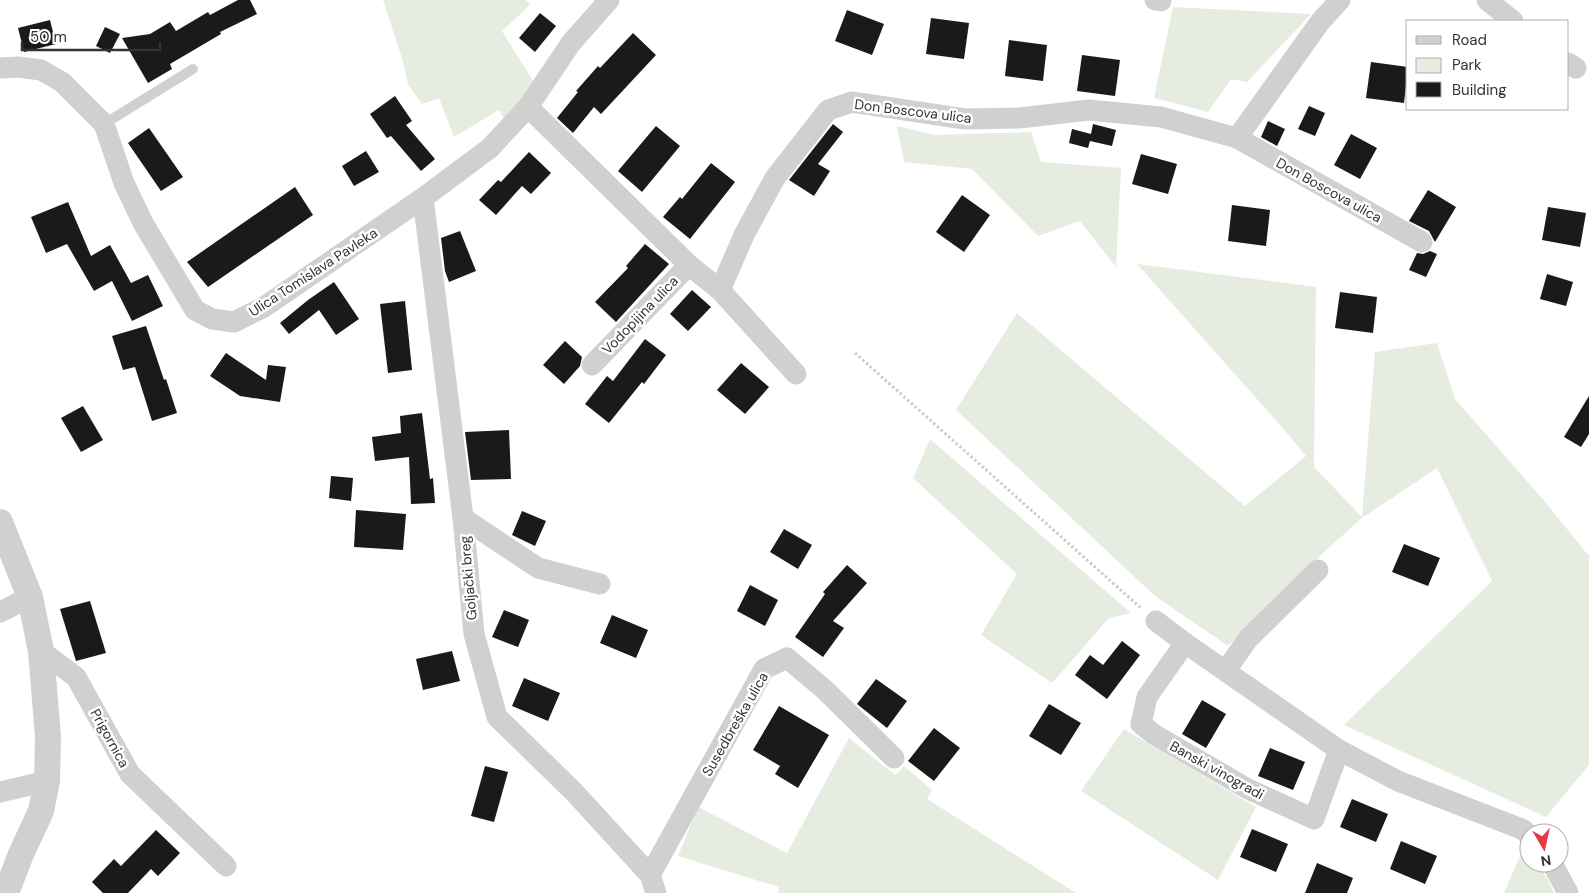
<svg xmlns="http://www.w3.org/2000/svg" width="1589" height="893" viewBox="0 0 1589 893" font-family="'DM Sans',sans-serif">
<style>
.green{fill:#e6ecdf}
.building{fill:#1a1a1a}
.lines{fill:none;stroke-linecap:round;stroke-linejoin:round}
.path{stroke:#cdcdcd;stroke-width:3;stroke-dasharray:2.5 2.5;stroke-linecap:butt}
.service{stroke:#d0d0d0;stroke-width:10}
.minor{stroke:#d0d0d0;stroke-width:21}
.tertiary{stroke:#d0d0d0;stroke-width:26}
.labels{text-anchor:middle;stroke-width:5;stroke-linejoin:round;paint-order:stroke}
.street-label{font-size:14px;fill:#333;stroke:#fff}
</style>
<rect width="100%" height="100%" fill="#fff"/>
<g class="green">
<polygon points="383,0 526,0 530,5 502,31 533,81 508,125 499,110 454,137 439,98 422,104 408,84 402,58"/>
<polygon points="1173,7 1311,14 1247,82 1231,79 1208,112 1154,98"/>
<polygon points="897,126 935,135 1031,132 1041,162 1121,168 1116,267 1080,221 1038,236 972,169 904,162"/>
<polygon points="1137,264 1316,287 1314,467 1362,517 1375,352 1437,343 1455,399 1541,497 1589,556 1589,765 1546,817 1344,725 1492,581 1437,468 1362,518 1323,553 1228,646 1155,596 956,410 1017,313 1245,506 1306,456 1281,426"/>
<polygon points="930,439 1131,613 1109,618 1052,683 981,635 1017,574 913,478"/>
<polygon points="1124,729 1256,807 1218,880 1081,791"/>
<polygon points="849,738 895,775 904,766 932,790 927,799 1076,893 778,893 779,887 678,856 698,807 787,853"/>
<polygon points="1523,849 1529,856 1529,863 1535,863 1546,876 1554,893 1504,893"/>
</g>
<g class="building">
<polygon points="238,0 250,0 257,14 220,32 221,34 170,64 172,69 148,83 122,38 150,34 170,22 176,31 208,12 210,15"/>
<polygon points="847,10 884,24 872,55 835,41"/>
<polygon points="540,13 556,26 535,52 519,38"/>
<polygon points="931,18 969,23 964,59 926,54"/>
<polygon points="50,20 56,44 24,52 18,28"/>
<polygon points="105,27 120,34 110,53 96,46"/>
<polygon points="633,33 656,55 601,114 594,107 573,133 557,118 578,92 576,91 598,66 600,68"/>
<polygon points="1009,40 1047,45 1043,81 1005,76"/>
<polygon points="1082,55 1120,60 1115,96 1077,91"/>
<polygon points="1371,62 1408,67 1404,103 1366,98"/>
<polygon points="395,96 412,121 406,125 435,159 421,171 391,136 387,138 370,114"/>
<polygon points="1309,106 1325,113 1315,136 1298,129"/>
<polygon points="1268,121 1285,129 1277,146 1261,137"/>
<polygon points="833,124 843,132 818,164 830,171 814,196 789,180"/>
<polygon points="1093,124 1116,130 1112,146 1090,141 1088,148 1069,143 1072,129 1091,134"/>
<polygon points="656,126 680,146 642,192 618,171"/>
<polygon points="149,128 183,177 161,191 128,143"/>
<polygon points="1351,134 1377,148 1360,179 1334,165"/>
<polygon points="366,151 379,172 354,186 342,166"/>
<polygon points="529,152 551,173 531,194 522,186 496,215 479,200 498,180 501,182"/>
<polygon points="1141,154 1177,164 1168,194 1132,184"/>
<polygon points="711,163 735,182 690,239 663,217 680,197 682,199"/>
<polygon points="295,187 313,215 208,287 187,262"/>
<polygon points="1428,190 1456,207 1435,242 1429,231 1409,221"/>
<polygon points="962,195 990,215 964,252 936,232"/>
<polygon points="68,202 91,256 110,245 131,283 148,275 163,306 132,321 112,281 94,291 67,244 46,253 31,217"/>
<polygon points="1232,205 1270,210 1266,246 1228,241"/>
<polygon points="1548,207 1586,213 1580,247 1542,240"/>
<polygon points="460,231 476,271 449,282 445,271 441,238"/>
<polygon points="645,244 669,264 616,322 595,302 628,268 626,266"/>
<polygon points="1430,251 1437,254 1426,277 1409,270 1417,253 1423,254"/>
<polygon points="1547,274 1573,282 1566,306 1540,299"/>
<polygon points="334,282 359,319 336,335 319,310 289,334 280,323 308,300"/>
<polygon points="692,290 711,307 688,331 670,314"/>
<polygon points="1340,292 1377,297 1373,333 1335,328"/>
<polygon points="405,301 412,370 388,373 380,304"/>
<polygon points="146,326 164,380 166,379 177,413 152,421 135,367 123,370 112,336"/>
<polygon points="645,339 666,355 644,384 642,382 609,423 585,404 607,376 613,381"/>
<polygon points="565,341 582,357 580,366 564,384 543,365"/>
<polygon points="226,353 266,380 268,365 286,367 280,402 240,396 210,376"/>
<polygon points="741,363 769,387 745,414 717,390"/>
<polygon points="1589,396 1589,434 1581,447 1564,437"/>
<polygon points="83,406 103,440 81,452 61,418"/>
<polygon points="422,413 430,479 433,478 435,503 411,504 409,457 375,461 372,437 401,433 400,416"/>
<polygon points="509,430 511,479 471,480 465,432"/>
<polygon points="331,476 353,478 351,501 329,498"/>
<polygon points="356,510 406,514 403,550 354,547"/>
<polygon points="522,511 546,521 535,546 512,535"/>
<polygon points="784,529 812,545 798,569 770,552"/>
<polygon points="1404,544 1440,558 1428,586 1392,572"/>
<polygon points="847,565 867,583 833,621 844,628 823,657 795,637 825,594 823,592"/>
<polygon points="750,585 778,600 765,626 737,611"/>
<polygon points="90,601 106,653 76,661 60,609"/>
<polygon points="504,610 529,620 518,647 492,637"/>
<polygon points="612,615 648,630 636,658 600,643"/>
<polygon points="1122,641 1140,655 1107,699 1075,675 1090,655 1103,665"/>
<polygon points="452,651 460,681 423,690 416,659"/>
<polygon points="524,678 560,693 548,721 512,706"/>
<polygon points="876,679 907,701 887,728 857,704"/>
<polygon points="1202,700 1226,714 1206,748 1182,734"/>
<polygon points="1049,704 1081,723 1061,755 1029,736"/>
<polygon points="779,706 829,735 798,788 775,774 780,766 753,750"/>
<polygon points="934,728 960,748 934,781 908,761"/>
<polygon points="1270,748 1305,762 1293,790 1258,776"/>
<polygon points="485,766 508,772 494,822 471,816"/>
<polygon points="1352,799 1388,814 1376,842 1340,827"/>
<polygon points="1252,829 1288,844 1276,872 1240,857"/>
<polygon points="156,830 180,853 158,876 151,869 128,893 103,893 92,882 114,859 121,866"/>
<polygon points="1401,841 1437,856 1425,884 1390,869"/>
<polygon points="1317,863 1353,878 1347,893 1305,893"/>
</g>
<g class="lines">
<polyline class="path" points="855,353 1142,609"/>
<polyline class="service" points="104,124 193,69"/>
<g class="minor">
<polyline points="1155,0 1161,1"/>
<polyline points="1487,0 1513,21"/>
<polyline points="1568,63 1576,68"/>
<polyline points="0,68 18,67 41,70 62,82 104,124 124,183 143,223 195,310 212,319 234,322 264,307 423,198 490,148 528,107 571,43 609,0"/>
<polyline points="528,107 689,265 720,290 796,374"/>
<polyline points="1237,138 1320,22 1340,0"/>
<polyline points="423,198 463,518 474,634 497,717 574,792 650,875 656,893"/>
<polyline points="720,290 745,233 775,178 828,110 852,102 965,119 1019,118 1089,110 1161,117 1237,138 1422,242"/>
<polyline points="592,365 689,265"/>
<polyline points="463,518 538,568 600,584"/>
<polyline points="0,612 30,597"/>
<polyline points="1156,621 1185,643 1339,750 1398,781 1524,830 1529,836"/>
<polyline points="1185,643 1147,697 1141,724 1155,735 1248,789 1314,819 1339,750"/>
<polyline points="41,651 76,677 130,774 226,866"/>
<polyline points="1226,670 1248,639 1318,570"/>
<polyline points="0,792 47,781"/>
<polyline points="1552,863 1568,893"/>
<polyline points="650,875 764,669 787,658 825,690 894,758"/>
</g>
<polyline class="tertiary" points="0,522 30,597 41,651 48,737 47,781 41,811 21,854 6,893"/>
</g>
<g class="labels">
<g class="street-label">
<text transform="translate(913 111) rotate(7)" y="5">Don Boscova ulica</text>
<text transform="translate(1329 190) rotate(29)" y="5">Don Boscova ulica</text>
<text transform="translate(313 272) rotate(-33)" y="5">Ulica Tomislava Pavleka</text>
<text transform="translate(640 315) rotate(-46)" y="5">Vodopijina ulica</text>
<text transform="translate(468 578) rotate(-95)" y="5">Goljački breg</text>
<text transform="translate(735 724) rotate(-60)" y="5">Susedbreška ulica</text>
<text transform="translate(110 738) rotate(61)" y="5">Prigornica</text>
<text transform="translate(1217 770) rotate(29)" y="5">Banski vinogradi</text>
</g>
</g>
<rect x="1406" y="20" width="162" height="90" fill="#ffffff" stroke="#adadad"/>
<rect x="1416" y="36" width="25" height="8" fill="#d0d0d0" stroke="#adadad"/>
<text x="1452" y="45" font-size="15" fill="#333333">Road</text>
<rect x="1416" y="58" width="25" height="15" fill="#e6ecdf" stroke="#adadad"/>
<text x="1452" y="70" font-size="15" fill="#333333">Park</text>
<rect x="1416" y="82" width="25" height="15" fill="#1a1a1a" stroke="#adadad"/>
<text x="1452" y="95" font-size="15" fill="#333333">Building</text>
<g transform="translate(1544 848) rotate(171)"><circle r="24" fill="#ffffff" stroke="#adadad"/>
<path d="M0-4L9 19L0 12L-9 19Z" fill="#e63946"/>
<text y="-8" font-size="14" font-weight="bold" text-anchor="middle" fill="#333333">N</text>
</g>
<path d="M22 42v8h138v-8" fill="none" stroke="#333333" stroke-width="2.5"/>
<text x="30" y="42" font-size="15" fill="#333333" stroke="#ffffff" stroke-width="4" paint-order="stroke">50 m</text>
</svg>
